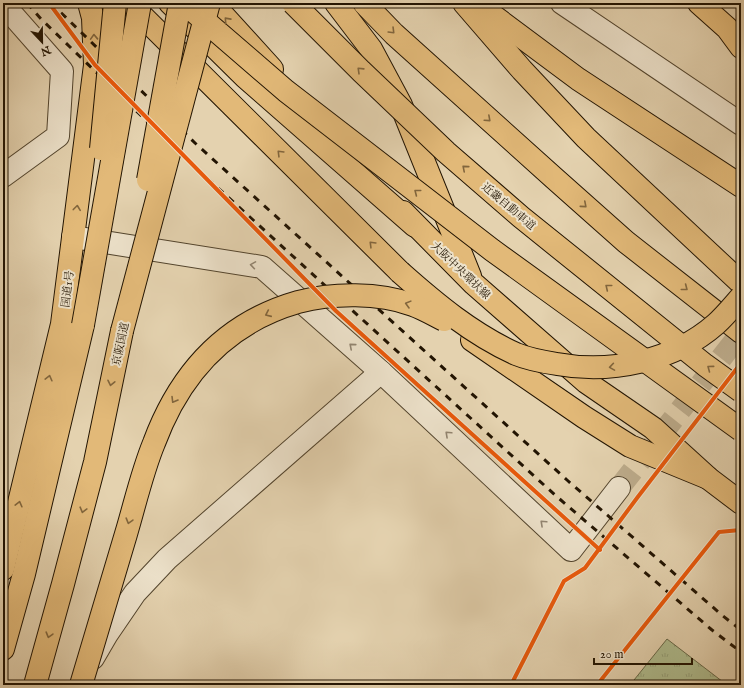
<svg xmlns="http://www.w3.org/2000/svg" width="744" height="688" viewBox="0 0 744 688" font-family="'IM FELL English','Noto Serif JP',serif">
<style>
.park{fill:url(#park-tufts);stroke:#686848}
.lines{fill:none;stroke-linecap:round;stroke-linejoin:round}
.minor-tunnel{stroke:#bdac8c;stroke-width:22;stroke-dasharray:22 11;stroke-linecap:butt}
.minor-casing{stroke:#52442d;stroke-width:24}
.major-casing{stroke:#221402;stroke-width:24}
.highway-casing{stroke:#221402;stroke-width:24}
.minor{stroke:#ede2cb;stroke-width:22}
.major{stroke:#e2b978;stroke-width:22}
.highway{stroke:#e2b978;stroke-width:22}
.rail{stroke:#221402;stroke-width:3;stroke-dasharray:7 7;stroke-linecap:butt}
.highway-bridge-casing{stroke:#221402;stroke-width:24;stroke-linecap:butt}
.highway-bridge{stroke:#e2b978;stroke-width:22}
.cycleway-casing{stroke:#ede2cb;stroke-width:6}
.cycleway{stroke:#e8590c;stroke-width:4}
.oneway{stroke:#82663d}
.oneway2{stroke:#928571}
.labels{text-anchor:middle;stroke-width:4;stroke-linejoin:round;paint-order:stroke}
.street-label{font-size:11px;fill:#221402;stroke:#ede2cb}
</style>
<defs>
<pattern id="park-tufts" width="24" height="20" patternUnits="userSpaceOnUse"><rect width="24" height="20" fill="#afbd8f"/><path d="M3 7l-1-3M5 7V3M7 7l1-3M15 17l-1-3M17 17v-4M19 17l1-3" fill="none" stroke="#96a27a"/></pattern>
</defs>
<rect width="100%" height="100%" fill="#e4d2af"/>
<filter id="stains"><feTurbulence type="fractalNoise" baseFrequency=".005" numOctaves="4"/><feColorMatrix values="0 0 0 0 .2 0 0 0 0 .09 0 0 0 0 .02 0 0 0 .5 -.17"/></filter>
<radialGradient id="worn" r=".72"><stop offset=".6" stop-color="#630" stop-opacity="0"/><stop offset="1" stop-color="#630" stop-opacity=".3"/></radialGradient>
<polygon class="park" points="667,639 727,685 630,685"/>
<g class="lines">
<polyline class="minor-tunnel" points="619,488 741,333"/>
<defs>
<g id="minor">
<polyline points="562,3 741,124"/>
<polyline points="3,4 62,71 58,136 3,176"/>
<polyline points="73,237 262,267 381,372 571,550 619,488"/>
<polyline points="93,658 107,634 135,593 167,559 381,372"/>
</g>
<g id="major">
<polyline points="212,3 272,69"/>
<polyline points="336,3 371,49 401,105 470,276"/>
<polyline points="476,3 578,79 741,186"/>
<polyline points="403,212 474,284 586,382 653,428 708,478 741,503"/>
</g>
<g id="highway">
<polyline points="129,3 400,272"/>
<polyline points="170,3 245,77 415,226"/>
<polyline points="364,3 394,34 554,178 626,242 741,332"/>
<polyline points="464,3 522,70 586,138 741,283"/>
<polyline points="699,3 727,28 741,47"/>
<polyline points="472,340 584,417 630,446 708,478"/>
<polyline points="3,569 62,324 95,65 93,18 89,3"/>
<polyline points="3,649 24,574 83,325"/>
<polyline points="35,685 63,584 95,462 122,331"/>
</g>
</defs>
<use href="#minor" class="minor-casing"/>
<use href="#major" class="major-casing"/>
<use href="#highway" class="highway-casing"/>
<use href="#minor" class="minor"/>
<use href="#major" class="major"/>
<use href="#highway" class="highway"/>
<g class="rail">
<polyline points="27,3 41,19 184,157 555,495 712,630 741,652"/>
<polyline points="51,3 195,143 567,480 723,616 741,630"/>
</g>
<defs>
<g id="highway-bridge">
<polyline points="184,3 286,91 492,250 741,430"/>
<polyline points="293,3 361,71 446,152 521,217 705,365 741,391"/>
<polyline points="101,149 115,3"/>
<polyline points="148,180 180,3"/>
<path d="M400,272c36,32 72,62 116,82 12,5 28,8 41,10 54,10 117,-3 159,-40 9,-8 17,-18 25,-27"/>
<polyline points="83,325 140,3"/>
<polyline points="122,331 209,3"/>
<path d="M81,685c15,-50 30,-101 45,-151 9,-30 16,-62 28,-91 26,-70 71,-120 144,-141 34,-9 81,-10 115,3 11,4 21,10 31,15"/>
</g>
</defs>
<use href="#highway-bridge" class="highway-bridge-casing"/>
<use href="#highway-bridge" class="highway-bridge"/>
<defs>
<g id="cycleway">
<polyline points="49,3 95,65 336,311 600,550"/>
<polyline points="511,685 564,581 585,568 637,498 741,363"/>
<polyline points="597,685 719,532 740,530 741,531"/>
</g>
</defs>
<use href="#cycleway" class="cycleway-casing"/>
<use href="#cycleway" class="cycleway"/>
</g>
<defs><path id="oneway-chevron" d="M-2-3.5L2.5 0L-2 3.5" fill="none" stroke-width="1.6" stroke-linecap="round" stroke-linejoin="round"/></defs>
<g class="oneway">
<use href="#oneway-chevron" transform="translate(227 20) rotate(-132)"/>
<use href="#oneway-chevron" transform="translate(392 31) rotate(45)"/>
<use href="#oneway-chevron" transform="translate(94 37) rotate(-92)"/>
<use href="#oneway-chevron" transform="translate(360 70) rotate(-136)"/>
<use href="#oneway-chevron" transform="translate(488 119) rotate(42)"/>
<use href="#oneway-chevron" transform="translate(280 153) rotate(-135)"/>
<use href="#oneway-chevron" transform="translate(465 168) rotate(-139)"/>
<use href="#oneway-chevron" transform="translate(417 192) rotate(-142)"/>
<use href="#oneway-chevron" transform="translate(584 205) rotate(41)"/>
<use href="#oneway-chevron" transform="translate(77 208) rotate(-83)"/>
<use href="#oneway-chevron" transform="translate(372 244) rotate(-135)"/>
<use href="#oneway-chevron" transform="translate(608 287) rotate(-141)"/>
<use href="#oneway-chevron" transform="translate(685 288) rotate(38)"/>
<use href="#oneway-chevron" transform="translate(408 304) rotate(-165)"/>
<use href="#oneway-chevron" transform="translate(268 314) rotate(156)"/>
<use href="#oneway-chevron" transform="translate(612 367) rotate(171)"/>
<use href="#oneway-chevron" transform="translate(710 368) rotate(-143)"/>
<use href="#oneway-chevron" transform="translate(49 378) rotate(-76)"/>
<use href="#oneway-chevron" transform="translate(111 383) rotate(102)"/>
<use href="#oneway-chevron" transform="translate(174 400) rotate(121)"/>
<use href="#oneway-chevron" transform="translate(19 504) rotate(-76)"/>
<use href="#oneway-chevron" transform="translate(83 510) rotate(105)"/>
<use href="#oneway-chevron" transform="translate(129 521) rotate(106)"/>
<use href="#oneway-chevron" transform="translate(49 635) rotate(106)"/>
</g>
<g class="oneway2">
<use href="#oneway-chevron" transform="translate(253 265) rotate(-171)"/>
<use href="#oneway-chevron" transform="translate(352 346) rotate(-139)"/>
<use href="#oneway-chevron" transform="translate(448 434) rotate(-137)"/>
<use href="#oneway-chevron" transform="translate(543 523) rotate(-137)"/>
</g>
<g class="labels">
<g class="street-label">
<text transform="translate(509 206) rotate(40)" y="4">近畿自動車道</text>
<text transform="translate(461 270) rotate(44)" y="4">大阪中央環状線</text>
<text transform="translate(67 289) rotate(-83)" y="4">国道1号</text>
<text transform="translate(120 344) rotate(-78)" y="4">京阪国道</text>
</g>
</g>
<rect width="744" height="688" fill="none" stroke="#e4d2af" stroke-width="16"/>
<rect x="4" y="4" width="736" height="680" fill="none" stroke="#221402" stroke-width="2"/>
<rect x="8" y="8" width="728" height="672" fill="none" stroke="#221402"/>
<g transform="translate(42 42) rotate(158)" stroke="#ede2cb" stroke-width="3" paint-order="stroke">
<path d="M0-3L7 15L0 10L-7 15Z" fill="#221402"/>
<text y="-6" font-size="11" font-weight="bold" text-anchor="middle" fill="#221402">N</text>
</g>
<path d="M594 658v6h98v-6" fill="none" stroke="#221402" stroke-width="2"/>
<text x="600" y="658" font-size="12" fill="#221402" stroke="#ede2cb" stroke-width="3" paint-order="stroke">20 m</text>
<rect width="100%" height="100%" filter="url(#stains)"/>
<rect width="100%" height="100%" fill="url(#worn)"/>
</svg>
